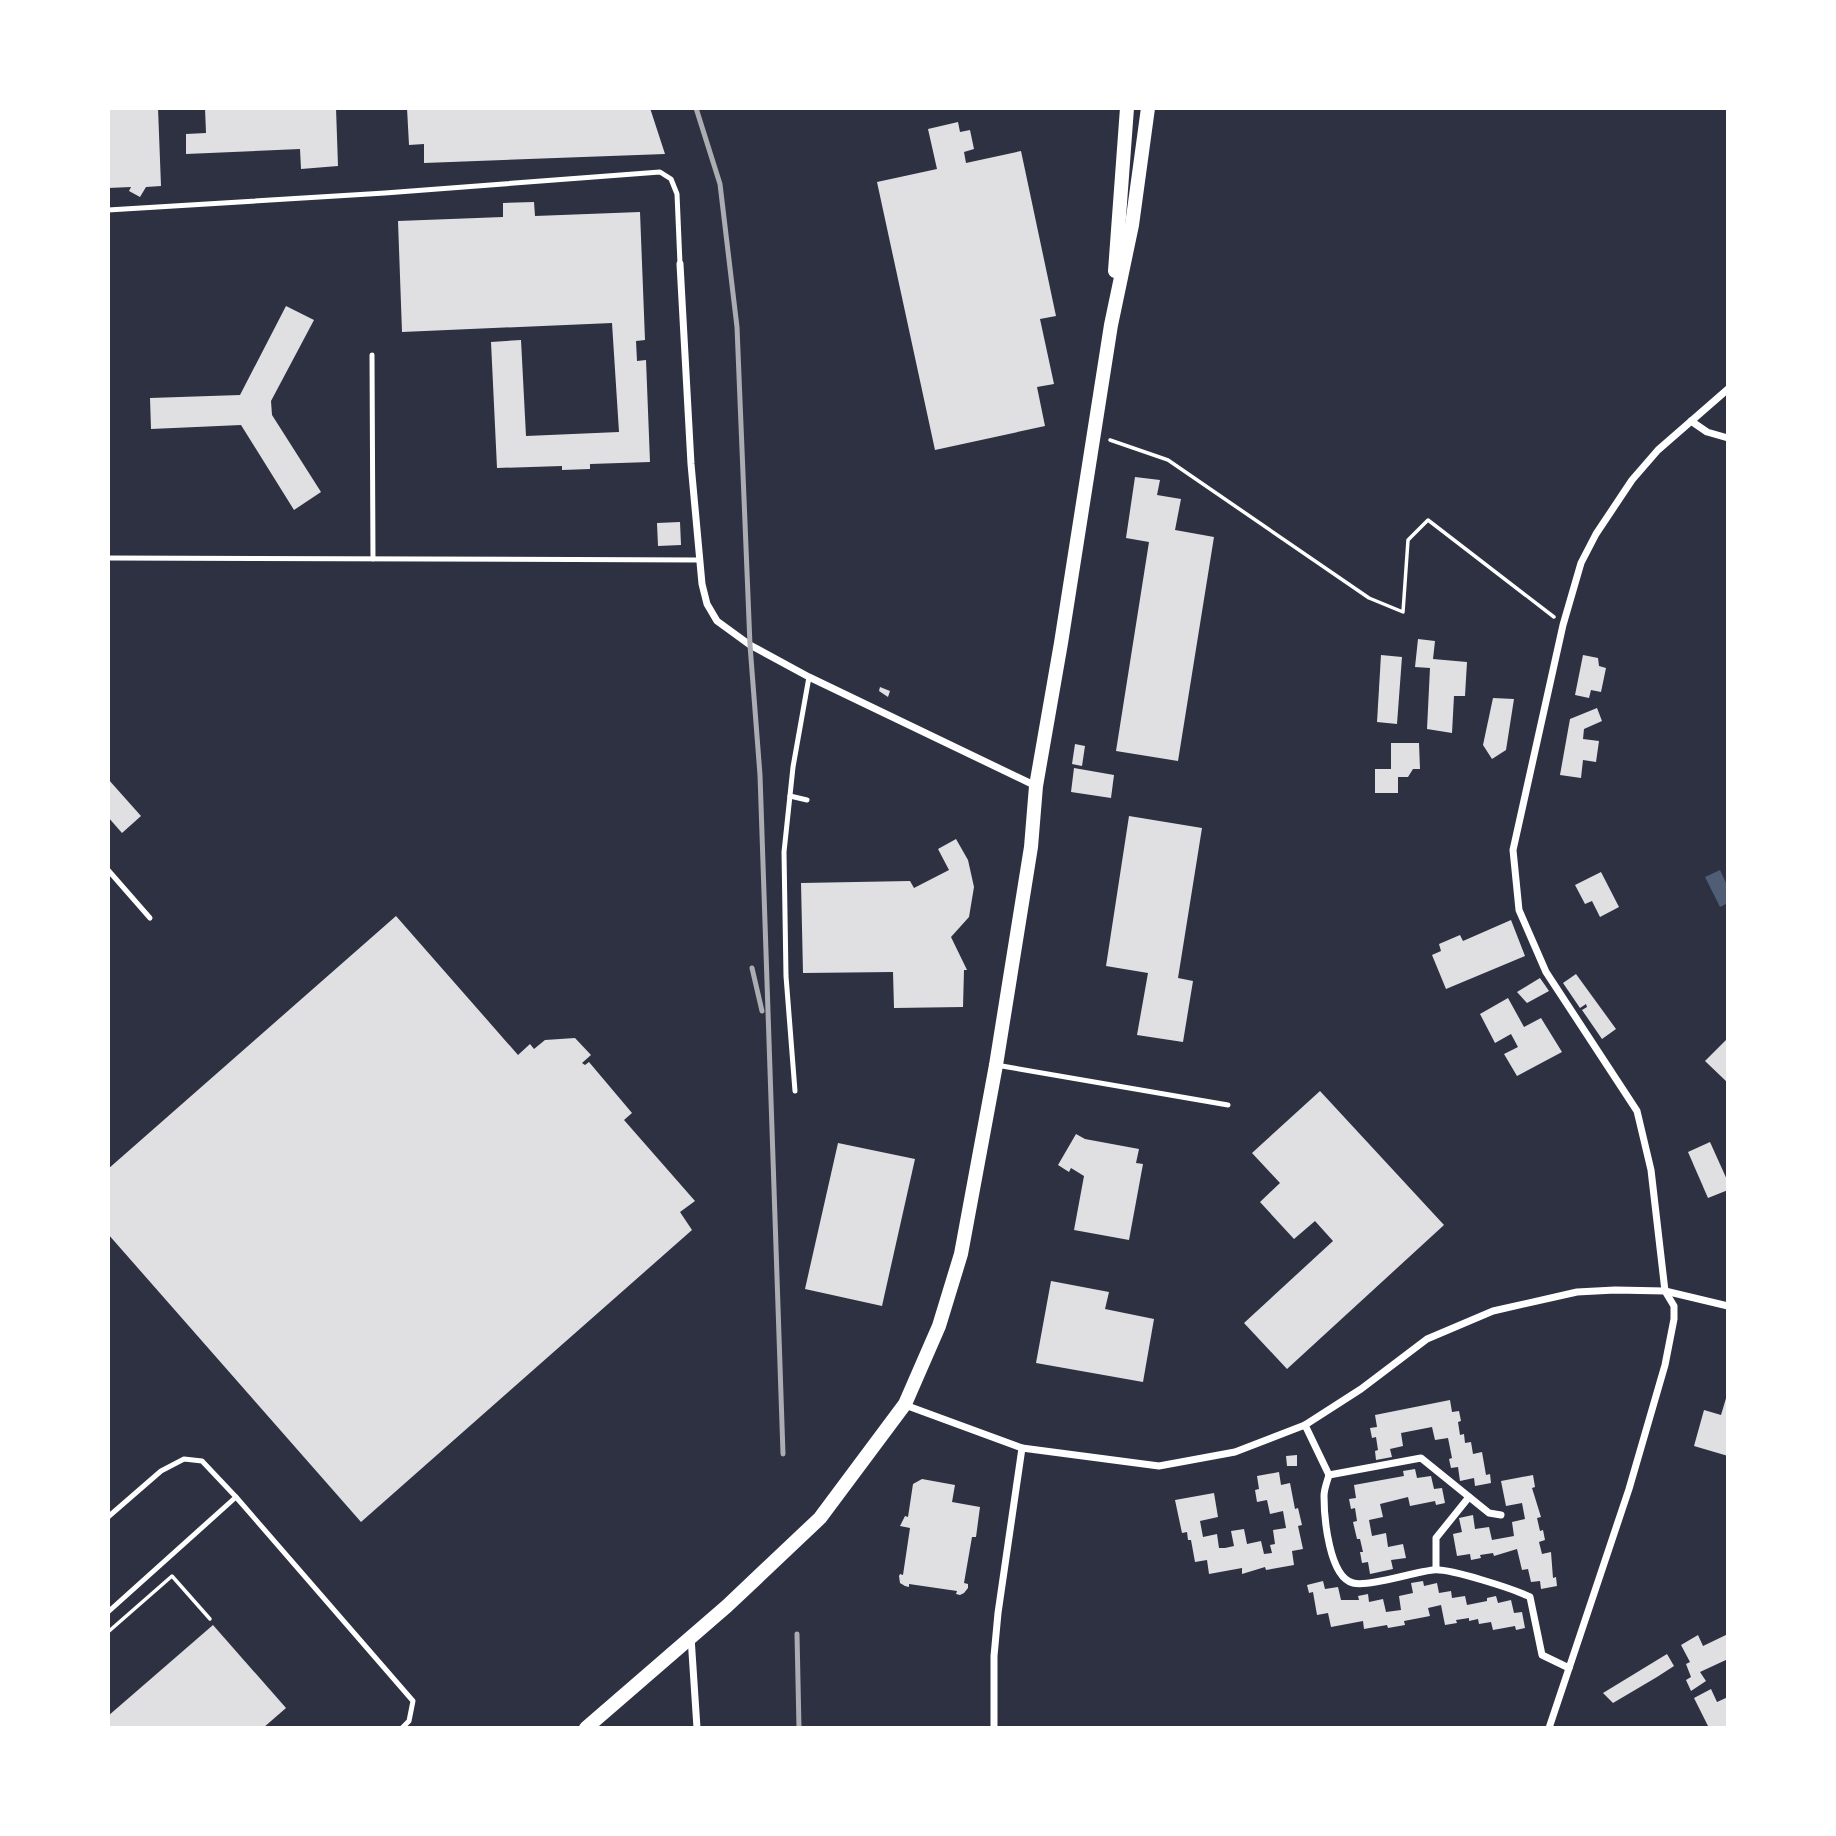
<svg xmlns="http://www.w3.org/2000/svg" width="1836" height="1836" viewBox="0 0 1836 1836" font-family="'Roboto Serif',serif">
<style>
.water{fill:#4f5d75}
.building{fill:#e0e0e3}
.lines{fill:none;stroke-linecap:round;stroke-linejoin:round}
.path{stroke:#fff;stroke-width:3.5}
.service{stroke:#fff;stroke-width:5}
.minor{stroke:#fff;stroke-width:7}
.secondary{stroke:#fff;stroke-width:14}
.rail{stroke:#abadb3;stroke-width:5}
</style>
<rect width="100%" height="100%" fill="#2d3142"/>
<polygon class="water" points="1720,870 1727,885 1728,903 1720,907 1705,877"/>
<g class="building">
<polygon points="108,108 158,108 161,186 146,187 140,197 129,191 131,187 108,188"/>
<polygon points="205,108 336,108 338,166 301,169 300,149 186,154 186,134 206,133"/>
<polygon points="407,108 650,108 665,154 424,163 424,144 409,145"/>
<polygon points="958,122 960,132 970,130 974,149 964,152 966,163 1021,151 1056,316 1040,319 1054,384 1037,387 1045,426 935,450 877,182 937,169 928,129"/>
<polygon points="534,202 535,216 640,212 645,340 636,341 637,361 646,360 650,462 590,464 590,469 562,470 562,466 497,468 491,342 521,340 526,436 619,432 612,323 402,332 398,221 503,217 503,203"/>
<polygon points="286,306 314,320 271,401 272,415 321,492 294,510 241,425 151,429 150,398 240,395"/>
<polygon points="1135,477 1160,480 1157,495 1181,499 1175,530 1214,537 1178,761 1116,751 1149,542 1126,538"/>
<polygon points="680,522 681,545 658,546 657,523"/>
<polygon points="1418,639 1435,641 1433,659 1467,662 1465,696 1454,696 1452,733 1427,729 1430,668 1415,667"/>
<polygon points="1381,655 1402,657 1397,724 1377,722"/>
<polygon points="1583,655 1598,658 1599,666 1606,668 1601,692 1591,690 1589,698 1575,695"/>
<polygon points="880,687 890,691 888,697 879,691"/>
<polygon points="1493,698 1514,699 1506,750 1492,759 1483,745"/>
<polygon points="1597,708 1602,721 1584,729 1583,739 1599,741 1596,762 1583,760 1581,778 1560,775 1570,719"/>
<polygon points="1391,743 1419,743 1420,769 1413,769 1408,777 1398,777 1398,793 1375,793 1375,769 1391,769"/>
<polygon points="1075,744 1085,746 1082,766 1072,764"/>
<polygon points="1074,768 1114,775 1111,798 1071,792"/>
<polygon points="108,779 141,816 122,833 108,817"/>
<polygon points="1129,816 1202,828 1178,978 1193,981 1183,1042 1137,1035 1148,973 1106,966"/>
<polygon points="956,839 968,860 974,887 969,917 951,937 967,970 964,970 963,1007 894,1008 893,972 803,973 801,883 910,881 914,888 949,870 938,849"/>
<polygon points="1601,872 1619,907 1600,917 1592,901 1585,904 1575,885"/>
<polygon points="396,916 518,1055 530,1044 534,1049 545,1040 575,1038 591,1055 582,1063 585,1065 589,1062 632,1113 624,1120 695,1201 680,1212 692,1230 361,1522 108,1234 108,1169"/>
<polygon points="1511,920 1525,956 1446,989 1432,955 1441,951 1439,944 1460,935 1463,941"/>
<polygon points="1576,974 1616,1029 1602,1039 1582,1010 1587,1007 1586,1004 1580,1008 1563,983"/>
<polygon points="1540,978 1549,991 1527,1003 1517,992"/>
<polygon points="1508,998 1524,1027 1541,1018 1562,1052 1517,1076 1504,1054 1518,1047 1511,1034 1495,1043 1480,1014"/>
<polygon points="1728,1038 1728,1083 1705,1061"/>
<polygon points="1320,1091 1444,1225 1287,1369 1244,1323 1333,1241 1315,1221 1294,1239 1260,1202 1280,1183 1252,1153"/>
<polygon points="1076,1134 1085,1139 1139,1149 1136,1163 1143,1164 1129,1240 1074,1230 1084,1176 1071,1168 1069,1172 1058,1165"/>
<polygon points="1710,1142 1728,1182 1728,1190 1708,1198 1688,1152"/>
<polygon points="838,1143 915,1159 882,1306 805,1289"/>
<polygon points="1051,1281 1109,1292 1105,1309 1154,1319 1143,1382 1036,1363"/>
<polygon points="1727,1395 1728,1395 1728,1456 1694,1446 1704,1410 1721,1415"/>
<polygon points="1450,1400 1452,1412 1459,1411 1461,1421 1458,1422 1460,1435 1464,1434 1465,1443 1471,1442 1473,1454 1482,1452 1486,1475 1490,1474 1491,1483 1475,1486 1474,1478 1460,1481 1458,1467 1451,1468 1449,1459 1452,1458 1448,1438 1435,1440 1432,1427 1401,1433 1403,1446 1390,1449 1392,1457 1376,1460 1375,1451 1378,1450 1376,1437 1372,1438 1370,1428 1377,1427 1375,1415"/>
<polygon points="1297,1455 1297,1466 1287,1466 1286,1456"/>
<polygon points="1415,1469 1417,1478 1431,1476 1434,1489 1442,1488 1445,1503 1436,1505 1435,1501 1410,1506 1408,1497 1380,1504 1383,1517 1369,1520 1372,1536 1386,1533 1388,1547 1403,1544 1406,1558 1391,1560 1393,1569 1370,1574 1368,1562 1362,1563 1360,1552 1363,1552 1360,1539 1357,1539 1353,1522 1357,1521 1355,1508 1351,1509 1349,1499 1356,1498 1354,1485 1404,1476 1403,1471"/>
<polygon points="1279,1472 1281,1485 1290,1483 1295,1509 1298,1508 1302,1525 1298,1526 1303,1549 1292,1551 1294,1565 1266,1570 1265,1567 1242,1574 1242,1568 1209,1574 1207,1560 1195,1562 1191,1540 1188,1540 1187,1532 1182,1533 1175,1500 1214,1493 1218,1517 1200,1521 1203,1537 1217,1534 1219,1548 1225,1548 1234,1546 1231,1531 1244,1529 1247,1544 1261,1541 1264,1554 1272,1553 1270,1545 1275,1544 1273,1530 1286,1528 1283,1511 1270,1514 1267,1500 1257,1502 1255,1490 1259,1489 1257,1476"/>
<polygon points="1533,1475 1535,1487 1532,1488 1541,1517 1537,1518 1540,1531 1543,1530 1545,1540 1539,1542 1542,1554 1551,1552 1553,1578 1556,1577 1557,1586 1541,1589 1540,1581 1531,1582 1528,1569 1522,1570 1517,1549 1494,1556 1493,1553 1480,1555 1481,1558 1471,1560 1470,1554 1457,1556 1453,1534 1462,1532 1459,1518 1473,1515 1475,1529 1489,1527 1492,1540 1514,1536 1512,1522 1525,1519 1522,1503 1506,1506 1501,1481"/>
<polygon points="922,1479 955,1485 952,1502 980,1507 976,1537 972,1537 964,1583 968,1584 968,1588 964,1593 960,1595 956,1594 957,1591 909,1584 909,1587 905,1586 900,1583 899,1576 900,1574 903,1575 910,1528 900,1526 905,1516 908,1517 913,1484"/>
<polygon points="1323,1581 1325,1589 1338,1587 1341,1600 1359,1600 1358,1596 1368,1594 1369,1602 1383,1599 1386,1612 1401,1610 1399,1596 1413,1593 1411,1583 1423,1581 1424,1586 1437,1583 1439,1593 1451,1591 1452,1598 1465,1596 1467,1605 1487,1601 1487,1598 1496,1596 1498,1603 1511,1600 1514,1613 1522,1612 1525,1628 1516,1630 1515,1626 1493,1630 1491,1622 1479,1624 1478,1619 1469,1621 1469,1618 1456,1620 1457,1623 1445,1625 1441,1605 1428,1608 1430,1616 1404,1621 1405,1625 1388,1628 1387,1625 1364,1629 1363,1621 1331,1627 1328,1613 1317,1615 1313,1592 1309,1593 1307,1585"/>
<polygon points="213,1625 286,1708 263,1728 108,1728 108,1716"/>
<polygon points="1728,1634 1728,1659 1700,1672 1706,1681 1691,1691 1686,1680 1691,1677 1686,1664 1690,1662 1681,1645 1698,1635 1703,1646"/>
<polygon points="1667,1654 1674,1666 1657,1677 1613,1703 1603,1693"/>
<polygon points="1711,1689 1717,1702 1728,1697 1728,1727 1726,1728 1709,1728 1694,1698"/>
</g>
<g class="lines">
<g class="path">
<polyline points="1110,440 1168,460 1369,598 1403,612 1408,540 1428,520 1554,617"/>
<polyline points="108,1632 172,1576 210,1619"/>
</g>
<g class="service">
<polyline points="108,210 385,193 660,172 671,179 677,194 680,264"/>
<polyline points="372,355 373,559"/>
<polyline points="108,558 700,560"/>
<polyline points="790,796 807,800"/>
<polyline points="108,870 150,918"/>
<polyline points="996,1065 1228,1105"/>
<polyline points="795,1091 786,976 784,852 793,767 809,677"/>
<polyline points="108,1517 161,1471 184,1459 202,1461 236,1497"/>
<polyline points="108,1612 236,1497 413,1701 409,1721 402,1728"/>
</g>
<g class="minor">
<polyline points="680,264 691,464 702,584 707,604 717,621 750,645 809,677 1036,786"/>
<polyline points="1691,421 1707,432 1728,438"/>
<polyline points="905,1405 1022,1448 1159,1466 1235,1452 1305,1425 1361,1389 1427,1339 1493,1311 1577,1292 1615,1290 1665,1291 1728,1306"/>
<polyline points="1305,1425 1329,1475 1421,1458 1489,1513 1501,1515"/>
<path d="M1329,1475c-2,7 -5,14 -5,21 0,21 5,81 29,87 16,4 61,-11 80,-13 16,-2 81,19 97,27l12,58 27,13"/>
<polyline points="1436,1569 1436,1538 1469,1497"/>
<polyline points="691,1637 697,1728"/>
<polyline points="994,1728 994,1656 998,1613 1022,1448"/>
<polyline points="1549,1728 1629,1489 1665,1365 1674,1319 1674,1306 1665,1291 1651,1170 1637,1111 1546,972 1519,910 1513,850 1563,625 1581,563 1596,534 1632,480 1658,450 1728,389"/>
</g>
<g class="secondary">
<polyline points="1115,271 1127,108"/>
<polyline points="586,1728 727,1606 820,1518 905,1404 939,1326 961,1254 996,1065 1031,847 1036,786 1061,643 1111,325 1132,225 1148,108"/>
</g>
<g class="rail">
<polyline points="696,108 720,184 737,327 750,645 760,775 783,1454"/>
<polyline points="752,968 762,1011"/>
<polyline points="797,1634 799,1728"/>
</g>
</g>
<rect width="1836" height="1836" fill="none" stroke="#ffffff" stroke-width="220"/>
</svg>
